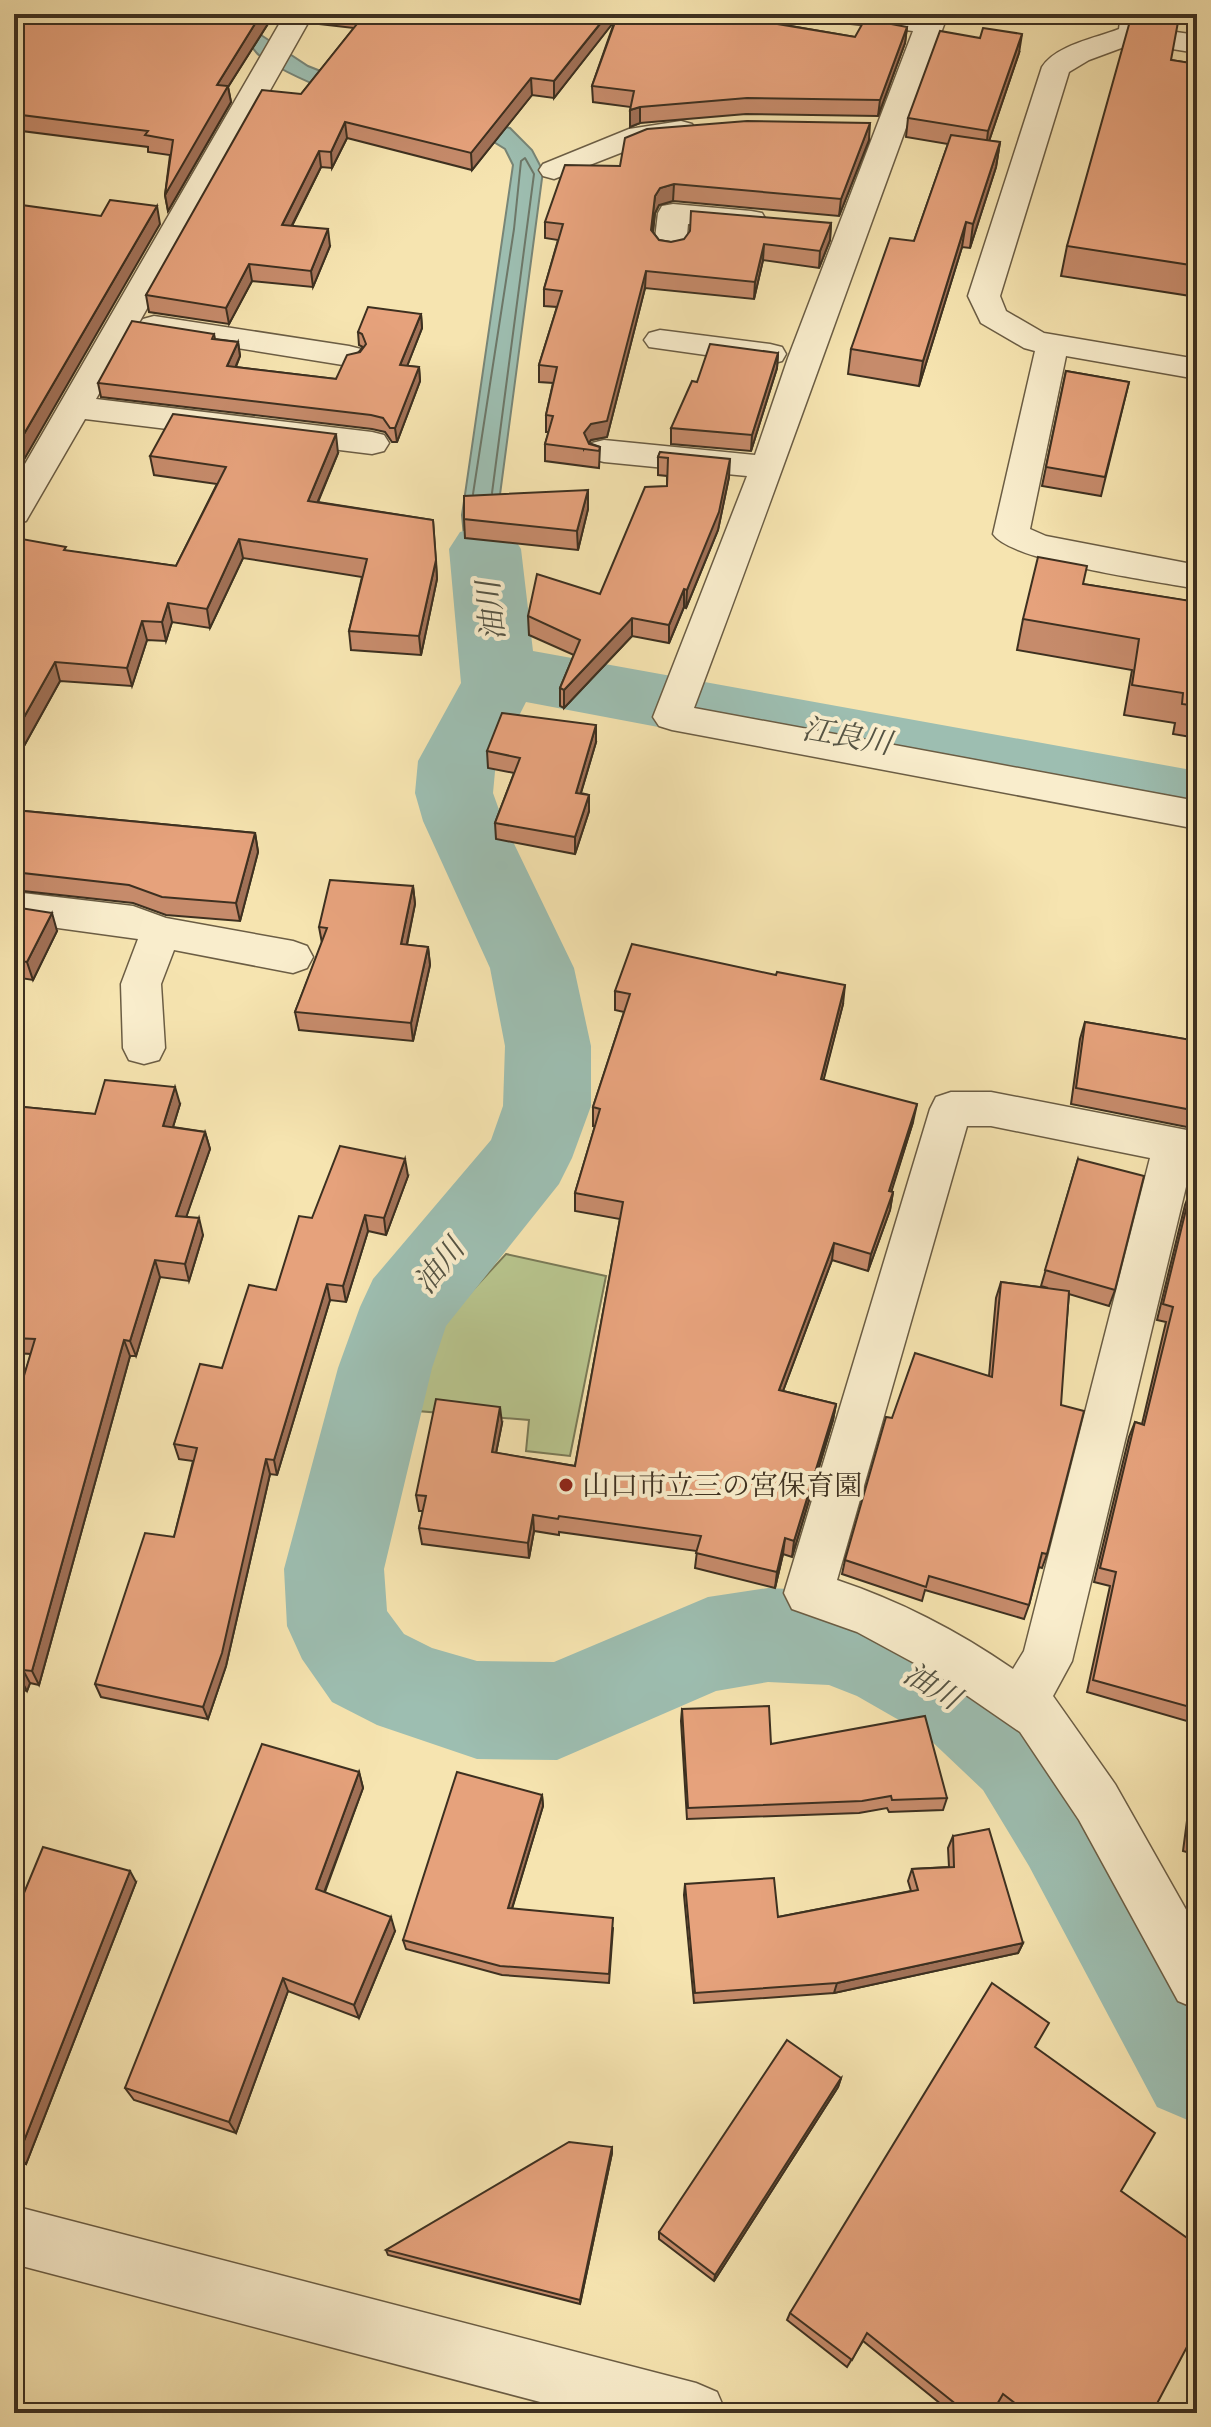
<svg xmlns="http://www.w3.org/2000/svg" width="1211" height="2427" viewBox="0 0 1211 2427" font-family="'Sorts Mill Goudy','Noto Serif JP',serif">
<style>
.green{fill:#b8c58e;stroke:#7a7a57;stroke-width:2}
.water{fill:#9dbeb1;stroke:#778577;stroke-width:2}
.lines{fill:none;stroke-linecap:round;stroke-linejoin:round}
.shore{stroke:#6d7768;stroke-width:2}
.river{fill:#9dbeb1;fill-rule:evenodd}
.minor-casing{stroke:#6b5d44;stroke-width:3}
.minor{fill:#f9edcc;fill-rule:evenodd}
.wall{fill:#c68b6b;stroke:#3d3020;stroke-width:2}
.shaded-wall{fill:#a17157;stroke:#3d3020;stroke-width:2}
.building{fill:#e6a27c;stroke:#3d3020;stroke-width:2}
.poi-dot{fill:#8f2418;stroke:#f9edcc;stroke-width:3}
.labels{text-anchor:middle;stroke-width:8;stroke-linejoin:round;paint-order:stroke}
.poi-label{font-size:28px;fill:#3d3020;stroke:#f9edcc;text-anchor:start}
.water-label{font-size:30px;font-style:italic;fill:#555444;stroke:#f9edcc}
</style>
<rect width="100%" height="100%" fill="#f6e4b0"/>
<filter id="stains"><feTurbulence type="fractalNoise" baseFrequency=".0025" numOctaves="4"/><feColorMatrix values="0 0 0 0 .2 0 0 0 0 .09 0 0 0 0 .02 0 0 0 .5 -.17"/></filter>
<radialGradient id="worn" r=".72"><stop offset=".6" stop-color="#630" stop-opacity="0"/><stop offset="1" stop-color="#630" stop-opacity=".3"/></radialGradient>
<polygon class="green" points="506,1254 606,1276 570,1456 526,1451 529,1420 405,1410 436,1330"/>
<path class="water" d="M258,21l3,14 47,31 58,23 144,39 22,22 11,21 -46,346 21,124 -20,30 -18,-26 -11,-55 -7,-75 51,-350 -8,-16 -13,-8c-70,-21 -173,-45 -232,-85 -7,-5 -10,-13 -15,-20z"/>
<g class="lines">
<g class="shore">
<polyline points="473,494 514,229 521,161 525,158 534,174 492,493"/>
<path d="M472,541c3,37 1,83 26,113l11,-16 -15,-95"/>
</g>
<polygon class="river" points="485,525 510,532 521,549 533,651 1197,771 1197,829 526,702 496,761 493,793 503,821 574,968 591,1046 591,1106 572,1158 559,1184 446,1326 432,1368 384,1569 387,1611 404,1634 432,1648 477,1661 554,1662 708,1597 768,1588 829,1591 927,1627 997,1665 1057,1718 1105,1792 1197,1956 1197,2124 1157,2107 1029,1866 983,1790 925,1735 857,1696 829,1685 768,1682 716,1691 557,1760 477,1759 377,1725 332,1702 302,1659 287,1626 284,1569 338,1368 360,1307 373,1279 491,1140 503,1106 505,1046 490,968 423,821 415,793 418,761 461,683 449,549 460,532"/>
<defs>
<g id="minor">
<polygon points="285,14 313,14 96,399 372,432 384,435 389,443 384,451 372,454 85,419 26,521 14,524 14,483"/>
<path d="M824,14h124c-86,231 -167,463 -254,694l503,93v28l-525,-99 -13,-4 -6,-9 94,-241 -143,-14 -12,-3 -5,-8 5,-8 12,-3 151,15 33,-97 125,-327 -75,-9 -10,-2z"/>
<path d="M1121,14h28l-1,14 49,7v18l-62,-10 -46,17 -20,12 -69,224 6,15 38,22 153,26v20l-131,-23 -36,173 16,7 151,29v24c-39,-8 -186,-27 -204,-55l42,-183 -11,-3 -43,-25 -13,-27 74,-229c14,-22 54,-29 77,-38z"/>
<polygon points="681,121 692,124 696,130 692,136 646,143 554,179 543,176 539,170 543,164 629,129"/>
<polygon points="673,204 751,211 762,213 766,220 762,227 751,229 688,224 686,247 681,254 670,256 659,254 654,247 658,213 662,206"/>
<polygon points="154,316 349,346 361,349 365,356 361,363 349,366 143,333 138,326 143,319"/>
<polygon points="660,330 770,344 782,347 786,354 782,361 770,364 649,347 644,340 649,333"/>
<polygon points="14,892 133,906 166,918 293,941 307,946 313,957 307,968 293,973 174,950 161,984 165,1048 159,1060 144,1064 129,1060 123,1048 121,984 138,939 14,922"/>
<path d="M951,1092h40l206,40v36l-6,-2 -119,495 -19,35 62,88 82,145v80l-19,-8 -99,-181 -59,-88 -80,-55 -83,-45 -65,-23 -8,-16 146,-484 6,-12zM967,1126h24l159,32 -126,493 -11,18c-55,-38 -113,-68 -176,-89z"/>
<polygon points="14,2206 696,2383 717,2392 726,2413 582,2413 14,2264"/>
</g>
</defs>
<use href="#minor" class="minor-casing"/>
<use href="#minor" class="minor"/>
</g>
<g class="wall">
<polygon points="14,14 283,14 278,19 271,19 228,87 231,102 168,211 165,195 170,155 148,152 148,147 14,130"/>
<polygon points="310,14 722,14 855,37 907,27 905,43 878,116 746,114 640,123 630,127 631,107 593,102 592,86 615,20 554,98 532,95 472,170 347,138 332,168 321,167 292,226 330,246 313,287 252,281 229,324 149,312 146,295 301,94 354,28 311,23"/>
<polygon points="1019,53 989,141 1000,142 996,167 970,248 962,247 919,386 848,374 851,349 914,241 948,144 906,137 908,118"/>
<polygon points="1171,60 1197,64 1197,297 1061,276 1067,246"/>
<polygon points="869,140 839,216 673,201 659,205 655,213 653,232 659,240 671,242 831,223 830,240 819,268 763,260 754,299 645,288 607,437 591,440 589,443 600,447 599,468 545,461 545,444 549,432 546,432 546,415 553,383 539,382 539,365 557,307 544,306 544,289 558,240 545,238 545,222 620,166"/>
<polygon points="421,314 422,328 407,366 419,367 420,381 397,442 392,442 385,432 372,429 101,397 98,383 214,334 215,339 238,342 240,356 236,367 336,379 363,347 359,345 358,332"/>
<polygon points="778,353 777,368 751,451 671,444 671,428"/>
<polygon points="1066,371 1129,382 1101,496 1042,486"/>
<polygon points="660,452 729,477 718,530 686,608 684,607 669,643 632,636 564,708 560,706 560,688 574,655 529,635 528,616 600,594 667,486 667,476 658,475 658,457"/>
<polygon points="338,453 318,502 433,520 437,579 421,655 351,650 349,631 362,577 243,558 210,628 172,622 166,641 147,640 132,686 60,681 14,764 14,552 67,551 176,566 217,484 154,475 150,456"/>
<polygon points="588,490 588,509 578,550 465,538 464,519"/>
<polygon points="1083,584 1195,602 1197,596 1197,738 1173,734 1175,723 1124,715 1132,670 1017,650 1023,619"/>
<polygon points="596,742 581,793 589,795 589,811 575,854 496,839 495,823 514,773 488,768 487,751"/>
<polygon points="14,810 255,833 258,852 240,921 166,915 133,903 14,890"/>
<polygon points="413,886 415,904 407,945 428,947 430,965 413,1041 299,1030 295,1012 322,943 319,927"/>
<polygon points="14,907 57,931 33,980 14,977"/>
<polygon points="615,991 843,1004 823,1080 913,1122 891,1191 893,1192 890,1210 868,1271 832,1260 783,1391 836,1404 833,1420 792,1557 783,1554 775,1588 695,1568 697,1551 559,1532 559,1535 534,1531 529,1558 422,1544 419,1528 423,1511 419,1511 416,1495 502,1423 496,1453 575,1466 620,1219 575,1211 575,1193 595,1126 593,1126 593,1107 624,1012 615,1010"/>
<polygon points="1085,1022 1197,1041 1197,1129 1071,1104 1080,1039"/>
<polygon points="180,1104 173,1127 205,1132 210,1149 186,1217 203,1235 189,1281 160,1277 136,1356 130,1356 39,1685 30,1683 27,1691 14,1689 14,1409 31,1354 14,1353 14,1106 95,1114"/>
<polygon points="1078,1159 1115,1290 1109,1306 1069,1294 1047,1554 1042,1568 1039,1567 1029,1605 1024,1619 925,1590 922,1601 842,1574 845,1560 892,1418 989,1376 996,1298 1001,1282 1048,1288 1041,1286"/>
<polygon points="408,1176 386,1235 368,1231 346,1302 330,1300 277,1475 270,1474 226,1666 208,1719 101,1697 95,1684 174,1537 193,1461 179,1459 174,1444 222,1368 276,1290 312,1218"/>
<polygon points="1191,1189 1197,1190 1197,1724 1087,1692 1110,1586 1094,1582 1129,1437 1135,1422 1142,1424 1166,1322 1157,1320 1185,1205"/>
<polygon points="682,1709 771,1744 947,1798 943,1810 889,1812 887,1808 859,1813 687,1819 681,1721"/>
<polygon points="1197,1745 1197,1855 1183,1851"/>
<polygon points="359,1772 363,1788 325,1892 395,1931 359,2018 288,1991 236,2133 134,2100 125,2088"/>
<polygon points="542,1795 543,1806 512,1909 613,1928 609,1983 502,1975 406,1949 403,1940"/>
<polygon points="953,1836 1023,1943 1018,1953 834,1993 694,2003 684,1895 685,1884 778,1917 911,1891 908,1881 912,1869 949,1867 948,1848"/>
<polygon points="136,1882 26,2164 14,2161 14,1917"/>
<polygon points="1035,2047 1121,2191 1152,2413 1011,2413 998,2403 992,2413 952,2413 863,2341 847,2367 787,2320 790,2313"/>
<polygon points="841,2078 838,2087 714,2281 659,2239 659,2232"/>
<polygon points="612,2147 612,2153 580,2304 388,2255 386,2250"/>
</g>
<g class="shaded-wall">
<polygon points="261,14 270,14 271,19 228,87 231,102 168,211 165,195 217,85"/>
<polygon points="608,14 620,14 554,98 554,81"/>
<polygon points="907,27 905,43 878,116 880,100"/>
<polygon points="1022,34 1019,53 986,150 988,131"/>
<polygon points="531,78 532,95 472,170 471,153"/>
<polygon points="640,107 640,123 630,127 630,110"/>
<polygon points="345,122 347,138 332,168 331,152"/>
<polygon points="870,123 869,140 839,216 841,199"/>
<polygon points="1000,142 996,167 970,248 973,224"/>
<polygon points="319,151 321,167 284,241 282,225"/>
<polygon points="674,184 673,201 659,205 655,213 651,247 651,230 655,196 660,188"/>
<polygon points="157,206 160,224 14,477 14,451"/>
<polygon points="966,222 962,247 919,386 923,361"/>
<polygon points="831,223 830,240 819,268 820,251"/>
<polygon points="328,229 330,246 313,287 311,271"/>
<polygon points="764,244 763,260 754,299 755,282"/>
<polygon points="249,264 252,281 229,324 226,308"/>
<polygon points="646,271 645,288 607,437 591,440 584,449 584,433"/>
<polygon points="421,314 422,328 402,379 400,365"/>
<polygon points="238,342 240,356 230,380 227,366"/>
<polygon points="778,353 777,368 751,451 752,435"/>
<polygon points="419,367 420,381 397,442 395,428"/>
<polygon points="336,434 338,453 310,520 308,501"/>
<polygon points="730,459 729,477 718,530 686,608 687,590"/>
<polygon points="588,490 588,509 578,550 577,531"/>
<polygon points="239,539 243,558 210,628 207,609"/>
<polygon points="436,560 437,579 421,655 419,636"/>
<polygon points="684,589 684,607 669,643 669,625"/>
<polygon points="168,603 172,622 166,641 162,622"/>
<polygon points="632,618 632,636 564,708 564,690"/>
<polygon points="142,621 147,640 132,686 127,668"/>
<polygon points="55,662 60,681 14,764 14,735"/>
<polygon points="596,725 596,742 576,809 576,793"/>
<polygon points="589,795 589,811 575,854 575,837"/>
<polygon points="255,833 258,852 240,921 236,903"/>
<polygon points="413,886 415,904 403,962 401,944"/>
<polygon points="52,913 57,931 33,980 27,962"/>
<polygon points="428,947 430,965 413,1041 411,1023"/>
<polygon points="845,985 843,1004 819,1098 821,1079"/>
<polygon points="175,1087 180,1104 168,1143 163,1126"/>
<polygon points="917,1104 913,1122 886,1209 889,1191"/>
<polygon points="205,1132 210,1149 181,1232 176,1216"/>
<polygon points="405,1159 408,1176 386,1235 384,1218"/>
<polygon points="893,1192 890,1210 868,1271 871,1254"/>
<polygon points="365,1215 368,1231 346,1302 343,1286"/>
<polygon points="199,1218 203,1235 189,1281 185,1264"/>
<polygon points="834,1243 832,1260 777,1407 779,1390"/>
<polygon points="155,1260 160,1277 136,1356 130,1341"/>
<polygon points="327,1284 330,1300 277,1475 274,1460"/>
<polygon points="124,1340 130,1356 39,1685 32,1671"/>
<polygon points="836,1404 833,1420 792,1557 794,1541"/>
<polygon points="500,1407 502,1423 493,1468 492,1452"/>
<polygon points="266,1459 270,1474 226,1666 208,1719 203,1707"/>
<polygon points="533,1515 534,1531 529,1558 528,1543"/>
<polygon points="785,1538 783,1554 775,1588 777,1572"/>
<polygon points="23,1670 30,1683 27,1691 20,1678"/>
<polygon points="359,1772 363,1788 320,1903 316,1889"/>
<polygon points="542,1795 543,1806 509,1918 508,1908"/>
<polygon points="130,1871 136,1882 26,2164 18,2156"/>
<polygon points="391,1917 395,1931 359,2018 354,2005"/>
<polygon points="1023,1943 1018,1953 834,1993 837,1983"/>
<polygon points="283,1978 288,1991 236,2133 229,2122"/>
<polygon points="841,2078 838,2087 714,2281 715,2275"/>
<polygon points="612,2147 612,2153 580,2304 580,2300"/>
</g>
<g class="building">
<polygon points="14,14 261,14 217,85 228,86 165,195 173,140 145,135 148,131 14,114"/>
<polygon points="365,14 608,14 554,81 531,78 471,153 345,122 331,152 319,151 282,225 328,229 311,271 249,264 226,308 146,295 262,90 301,94"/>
<polygon points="618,14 718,14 855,37 865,19 907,27 880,100 747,98 640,107 630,110 634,91 592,86"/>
<polygon points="1141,17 1178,22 1171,60 1197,64 1197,266 1067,246 1130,21"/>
<polygon points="983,28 1022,34 988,131 908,118 940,31 980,38"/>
<polygon points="747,121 870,123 841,199 674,184 660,188 655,196 651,230 659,240 671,242 684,239 690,231 691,211 831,223 820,251 764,244 755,282 646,271 607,421 591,424 584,433 589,444 600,447 599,451 545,444 553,416 546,415 557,367 539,365 562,291 544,289 563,224 545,222 565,165 620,166 625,138 647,129"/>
<polygon points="951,135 1000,142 973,224 966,222 923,361 851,349 890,238 914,241"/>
<polygon points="110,200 157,206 14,451 14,204 101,216"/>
<polygon points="368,307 421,314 400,365 419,367 395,428 390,428 383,418 371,415 98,383 132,321 214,334 212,339 238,342 227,366 336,379 347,355 360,352 366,344 362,334 358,332"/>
<polygon points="710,344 778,353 752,435 671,428 692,381 697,382"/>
<polygon points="1066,371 1129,382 1105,477 1046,467"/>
<polygon points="173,414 336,434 308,501 433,520 436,560 419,636 349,631 367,559 239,539 207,609 168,603 162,622 142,621 127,668 55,662 14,735 14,552 22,539 66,547 64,550 176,566 226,467 150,456"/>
<polygon points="660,452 730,459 719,512 687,590 684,589 669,625 632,618 564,690 560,688 580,640 528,616 537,574 600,594 645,487 667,486 668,458 658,457"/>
<polygon points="588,490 577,531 464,519 464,496"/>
<polygon points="1038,557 1087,566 1083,584 1197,602 1197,706 1182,704 1183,693 1132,685 1139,639 1023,619"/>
<polygon points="502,713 596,725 576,793 589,795 575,837 495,823 520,758 487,751"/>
<polygon points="14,810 255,833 236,903 162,897 129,885 14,872"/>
<polygon points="330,880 413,886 401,944 428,947 411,1023 295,1012 327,928 319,927"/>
<polygon points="14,907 52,913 27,962 14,960"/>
<polygon points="632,944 776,975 777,972 845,985 821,1079 917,1104 889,1191 893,1192 871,1254 834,1243 779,1390 836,1404 794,1541 785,1538 777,1572 696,1553 701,1536 559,1516 558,1519 533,1515 528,1543 419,1528 426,1496 416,1495 436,1399 500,1407 492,1452 575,1466 623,1202 575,1193 600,1109 593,1107 630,994 615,991"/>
<polygon points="1085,1022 1197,1041 1197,1111 1076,1088"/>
<polygon points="105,1080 175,1087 163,1126 205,1132 176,1216 199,1218 185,1264 155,1260 130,1341 124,1340 32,1671 23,1670 20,1678 14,1677 14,1409 35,1339 14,1338 14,1106 95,1114"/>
<polygon points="340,1146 405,1159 384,1218 365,1215 343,1286 327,1284 274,1460 266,1459 222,1653 203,1707 95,1684 145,1533 174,1537 197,1448 174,1444 200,1364 222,1368 249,1285 276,1290 299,1216 312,1218"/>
<polygon points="1078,1159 1144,1176 1115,1290 1045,1270"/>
<polygon points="1191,1189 1197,1190 1197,1709 1093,1680 1116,1572 1100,1568 1135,1422 1144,1425 1173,1307 1163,1304"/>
<polygon points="1001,1282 1069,1291 1061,1405 1084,1411 1047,1554 1042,1553 1029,1605 929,1576 926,1587 845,1560 886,1417 892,1418 915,1353 992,1377"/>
<polygon points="769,1706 771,1744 925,1716 947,1798 892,1800 891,1796 862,1801 688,1808 682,1709"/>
<polygon points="262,1744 359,1772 316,1889 391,1917 354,2005 283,1978 229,2122 125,2088"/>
<polygon points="457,1772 542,1795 508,1908 613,1918 609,1974 500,1966 403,1940"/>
<polygon points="1197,1787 1197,1841 1190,1840"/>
<polygon points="989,1829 1023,1943 837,1983 695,1993 685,1884 774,1878 778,1917 918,1890 912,1869 954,1867 953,1836"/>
<polygon points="43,1847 130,1871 18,2156 14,2155 14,1917"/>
<polygon points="992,1983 1049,2023 1035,2047 1155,2133 1121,2191 1197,2245 1197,2328 1152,2413 1028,2413 1003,2394 992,2413 967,2413 867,2333 852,2360 790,2313"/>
<polygon points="787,2040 841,2078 715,2275 659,2232"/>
<polygon points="569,2142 612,2147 580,2300 386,2250"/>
</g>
<circle class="poi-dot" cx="566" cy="1485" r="8"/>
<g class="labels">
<g class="poi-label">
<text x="582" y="1495">山口市立三の宮保育園</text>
</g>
<g class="water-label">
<text transform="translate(491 611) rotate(-96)" y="10">油川</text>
<text transform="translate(847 736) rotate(10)" y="10">江良川</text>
<text transform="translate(439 1266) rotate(-51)" y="10">油川</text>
<text transform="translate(932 1686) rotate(31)" y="10">油川</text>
</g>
</g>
<rect width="1211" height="2427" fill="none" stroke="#f6e4b0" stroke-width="48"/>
<rect x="16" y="16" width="1179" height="2395" fill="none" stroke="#3d3020" stroke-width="4"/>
<rect x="24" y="24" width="1163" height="2379" fill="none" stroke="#3d3020" stroke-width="2"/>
<rect width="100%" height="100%" filter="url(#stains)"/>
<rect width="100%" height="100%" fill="url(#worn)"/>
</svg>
